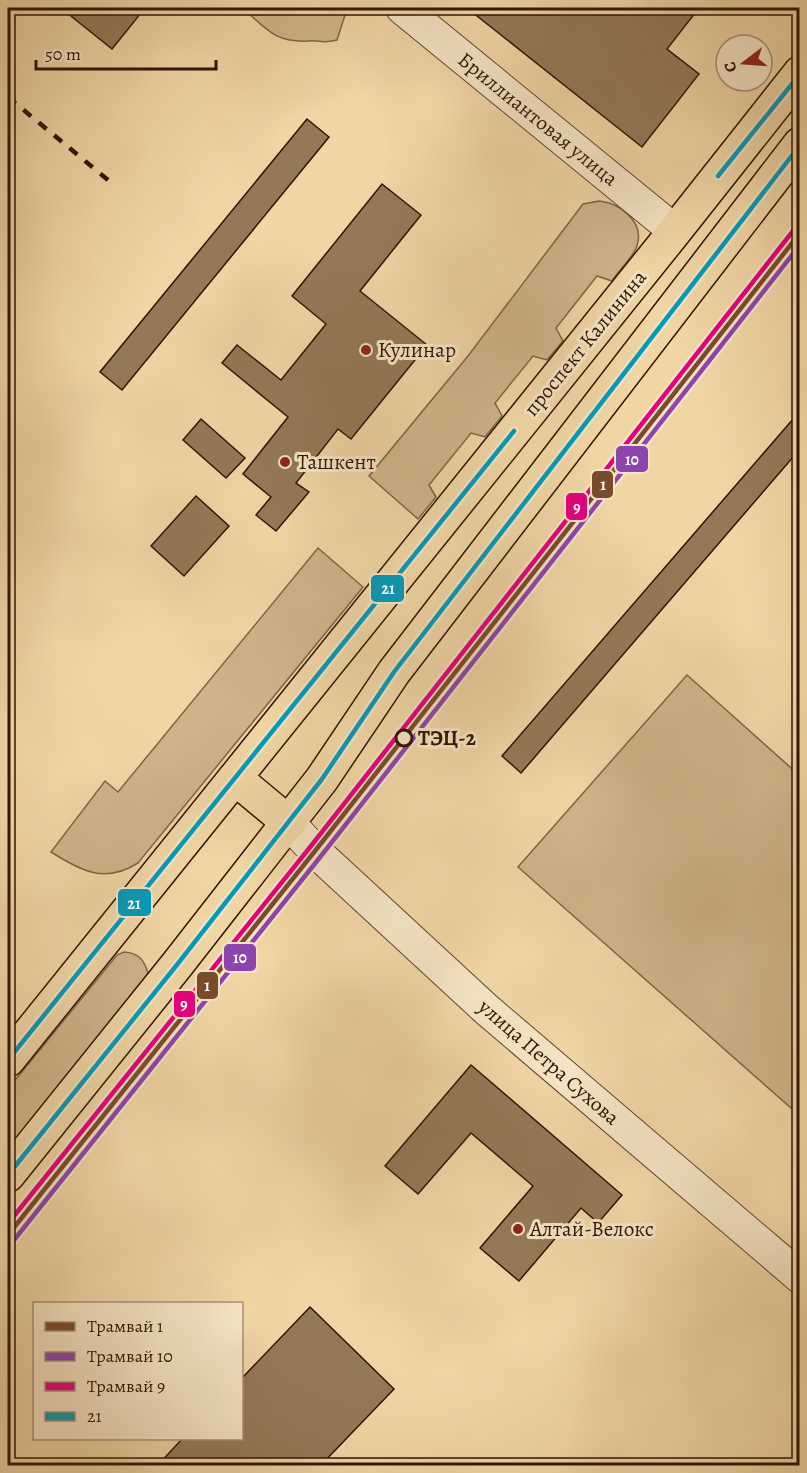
<svg xmlns="http://www.w3.org/2000/svg" width="807" height="1473" viewBox="0 0 807 1473" font-family="Alegreya,serif">
<style>
.green{fill:#cfb489;stroke:#7e6446;stroke-width:1.5}
.building{fill:#937957;stroke:#2e1503;stroke-width:1.5}
.lines{fill:none;stroke-linecap:round;stroke-linejoin:round}
.minor-casing{stroke:#5e452c;stroke-width:34}
.major-casing{stroke:#2e1503;stroke-width:36}
.minor{stroke:#f5e4c4;stroke-width:32}
.major{stroke:#f0d5a5;stroke-width:33}
.rail{stroke:#2e1503;stroke-width:4.5;stroke-dasharray:10 10;stroke-linecap:butt}
.bus-1-casing{stroke:#f5e4c4;stroke-width:9}
.bus-1{stroke:#059aba;stroke-width:4.5}
.tram-1-casing{stroke:#f5e4c4;stroke-width:9}
.tram-2-casing{stroke:#f5e4c4;stroke-width:9}
.tram-3-casing{stroke:#f5e4c4;stroke-width:9}
.tram-1{stroke:#7a4b2a;stroke-width:4.5}
.tram-2{stroke:#8e44ad;stroke-width:4.5}
.tram-3{stroke:#e5007d;stroke-width:4.5}
.poi-dot{fill:#8f2418;stroke:#f5e4c4;stroke-width:2}
.stop-dot{fill:#f5e4c4;stroke:#2e1503;stroke-width:3}
.labels{text-anchor:middle;stroke-width:6;stroke-linejoin:round;paint-order:stroke}
.street-label{font-size:21px;fill:#2e1503;stroke:#f5e4c4}
.poi-label{font-size:21px;fill:#2e1503;stroke:#f5e4c4;text-anchor:start}
.stop-label{font-size:21px;font-weight:bold;fill:#2e1503;stroke:#f5e4c4;text-anchor:start}
.line-badge{stroke:#f5e4c4;stroke-width:2}
.badge-label{font-size:16px;text-anchor:middle;font-weight:bold;fill:#fff}
</style>
<rect width="100%" height="100%" fill="#f0d5a5"/>
<filter id="stains"><feTurbulence type="fractalNoise" baseFrequency=".00333" numOctaves="4"/><feColorMatrix values="0 0 0 0 .2 0 0 0 0 .09 0 0 0 0 .02 0 0 0 .5 -.17"/></filter>
<radialGradient id="worn" r=".72"><stop offset=".6" stop-color="#630" stop-opacity="0"/><stop offset="1" stop-color="#630" stop-opacity=".3"/></radialGradient>
<g class="green">
<path d="M243,8h101l1,7 -8,25c-16,4 -16,0 -28,1 -34,2 -43,-12 -66,-33z"/>
<path d="M599,201c20,2 46,20 38,45 -3,10 -19,25 -25,35l-15,-5 -41,52 7,13 -16,19 -14,-4 -38,47 7,13 -17,21 -14,-4 -42,52 7,12 -18,22 -49,-43 99,-120 115,-152z"/>
<path d="M318,548l45,39 -225,276c-33,21 -57,8 -87,-11l54,-71 13,11z"/>
<polygon points="687,675 799,775 800,1098 791,1108 518,867"/>
<path d="M124,952c15,1 20,8 24,21l-5,13 -73,85 -62,78v-60l109,-134z"/>
</g>
<g class="building">
<polygon points="61,8 145,8 112,49"/>
<polygon points="467,8 699,8 667,49 699,74 642,147"/>
<polygon points="307,119 329,137 122,390 100,372"/>
<polygon points="382,184 421,215 360,291 427,345 351,439 338,429 296,483 309,492 276,531 256,515 271,497 243,474 288,417 222,363 237,345 281,380 326,324 292,296"/>
<polygon points="800,411 800,449 521,773 502,756"/>
<polygon points="201,419 245,458 226,478 183,440"/>
<polygon points="196,496 229,526 184,576 151,546"/>
<polygon points="471,1065 622,1195 598,1223 581,1208 519,1281 480,1248 533,1186 471,1133 418,1194 385,1166"/>
<polygon points="310,1307 394,1389 320,1466 157,1466 183,1438 242,1438 242,1378"/>
</g>
<g class="lines">
<defs>
<g id="minor">
<polyline points="402,8 675,231"/>
<polyline points="289,823 315,851 486,1009 800,1277"/>
</g>
<g id="major">
<polyline points="235,778 289,823"/>
<polyline points="8,1060 675,231 800,73"/>
<polyline points="8,1175 176,966 322,779 394,672 800,144"/>
</g>
</defs>
<use href="#minor" class="minor-casing"/>
<use href="#major" class="major-casing"/>
<use href="#minor" class="minor"/>
<use href="#major" class="major"/>
<polyline class="rail" points="8,97 114,185"/>
<defs>
<g id="bus-1">
<polyline points="718,176 800,74"/>
<polyline points="8,1060 514,431"/>
<polyline points="8,1175 176,966 322,779 394,672 800,145"/>
</g>
</defs>
<use href="#bus-1" class="bus-1-casing"/>
<use href="#bus-1" class="bus-1"/>
<defs>
<polyline id="tram-1" points="8,1235 315,851 800,233"/>
<polyline id="tram-2" points="14,1240 321,856 800,245"/>
<polyline id="tram-3" points="14,1216 311,846 800,222"/>
</defs>
<use href="#tram-1" class="tram-1-casing"/>
<use href="#tram-2" class="tram-2-casing"/>
<use href="#tram-3" class="tram-3-casing"/>
<use href="#tram-1" class="tram-1"/>
<use href="#tram-2" class="tram-2"/>
<use href="#tram-3" class="tram-3"/>
</g>
<g class="poi-dot">
<circle cx="366" cy="350" r="6"/>
<circle cx="285" cy="462" r="6"/>
<circle cx="518" cy="1229" r="6"/>
</g>
<circle class="stop-dot" cx="404" cy="738" r="8"/>
<g class="labels">
<g class="street-label">
<text transform="translate(538 119) rotate(39)" y="7">Бриллиантовая улица</text>
<text transform="translate(585 343) rotate(-51)" y="7">проспект Калинина</text>
<text transform="translate(549 1062) rotate(41)" y="7">улица Петра Сухова</text>
</g>
<g class="poi-label">
<text x="378" y="357">Кулинар</text>
<text x="297" y="469">Ташкент</text>
<text x="530" y="1236">Алтай-Велокс</text>
</g>
<g class="stop-label">
<text x="418" y="745">ТЭЦ-2</text>
</g>
</g>
<g class="line-badge">
<rect x="615" y="445" width="34" height="28" rx="6" fill="#8e44ad"/>
<rect x="591" y="470" width="23" height="29" rx="6" fill="#7a4b2a"/>
<rect x="565" y="492" width="23" height="29" rx="6" fill="#e5007d"/>
<rect x="370" y="574" width="35" height="29" rx="6" fill="#059aba"/>
<rect x="117" y="888" width="35" height="29" rx="6" fill="#059aba"/>
<rect x="223" y="943" width="34" height="29" rx="6" fill="#8e44ad"/>
<rect x="196" y="971" width="23" height="29" rx="6" fill="#7a4b2a"/>
<rect x="173" y="990" width="23" height="28" rx="6" fill="#e5007d"/>
</g>
<g class="badge-label">
<text x="632" y="465">10</text>
<text x="603" y="490">1</text>
<text x="577" y="513">9</text>
<text x="388" y="594">21</text>
<text x="134" y="909">21</text>
<text x="240" y="963">10</text>
<text x="207" y="991">1</text>
<text x="184" y="1010">9</text>
</g>
<rect width="807" height="1473" fill="none" stroke="#f0d5a5" stroke-width="30"/>
<rect x="9" y="9" width="789" height="1455" fill="none" stroke="#2e1503" stroke-width="3"/>
<rect x="15" y="15" width="777" height="1443" fill="none" stroke="#2e1503" stroke-width="1.5"/>
<rect x="33" y="1302" width="210" height="138" fill="#f5e4c4" stroke="#a59177" stroke-width="1.5"/>
<rect x="45" y="1322" width="30" height="9" fill="#7a4b2a" stroke="#a59177" stroke-width="1.5"/>
<text x="87" y="1332" font-size="18" fill="#2e1503">Трамвай 1</text>
<rect x="45" y="1352" width="30" height="9" fill="#8e44ad" stroke="#a59177" stroke-width="1.5"/>
<text x="87" y="1362" font-size="18" fill="#2e1503">Трамвай 10</text>
<rect x="45" y="1382" width="30" height="9" fill="#e5007d" stroke="#a59177" stroke-width="1.5"/>
<text x="87" y="1392" font-size="18" fill="#2e1503">Трамвай 9</text>
<rect x="45" y="1412" width="30" height="9" fill="#059aba" stroke="#a59177" stroke-width="1.5"/>
<text x="87" y="1422" font-size="18" fill="#2e1503">21</text>
<g transform="translate(744 63) rotate(253)"><circle r="28" fill="#f5e4c4" stroke="#a59177" stroke-width="1.5"/>
<path d="M0-4.5L10 22L0 15L-10 22Z" fill="#8f2418"/>
<text y="-9" font-size="16" font-weight="bold" text-anchor="middle" fill="#2e1503">С</text>
</g>
<path d="M36 60v9h180v-9" fill="none" stroke="#2e1503" stroke-width="3"/>
<text x="45" y="60" font-size="18" fill="#2e1503" stroke="#f5e4c4" stroke-width="4.5" paint-order="stroke">50 m</text>
<rect width="100%" height="100%" filter="url(#stains)"/>
<rect width="100%" height="100%" fill="url(#worn)"/>
</svg>
